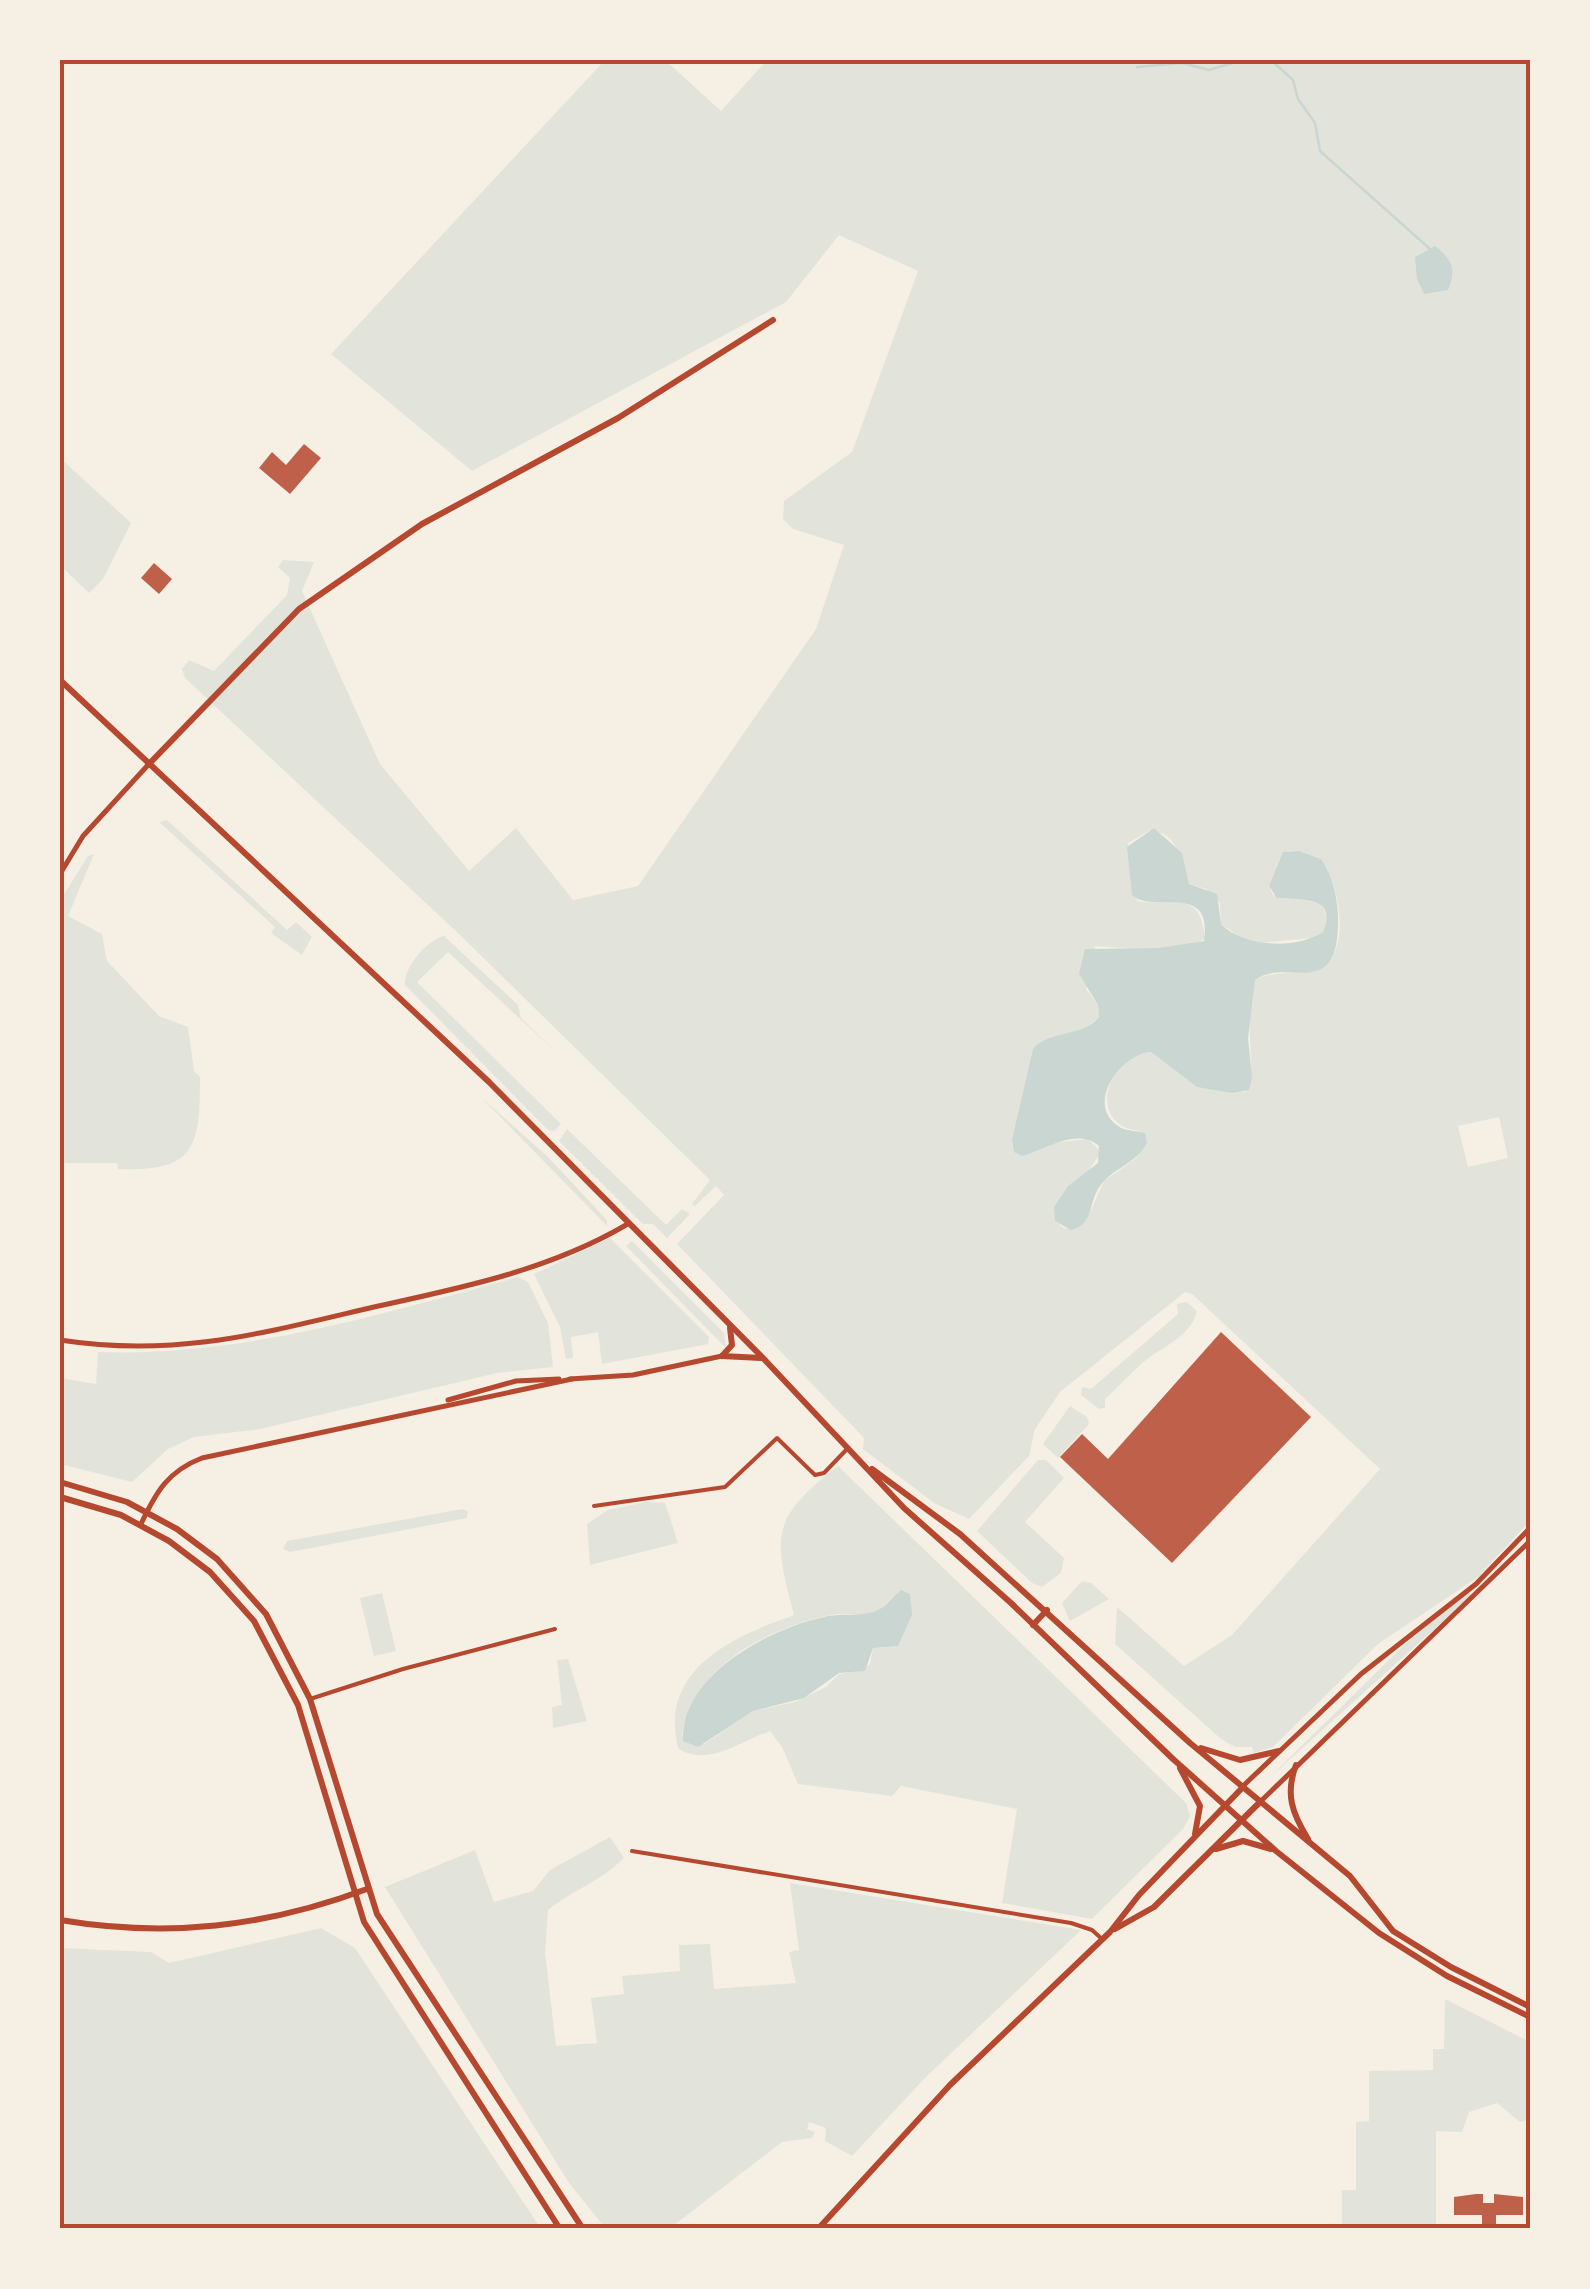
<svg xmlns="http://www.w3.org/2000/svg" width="1590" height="2289" viewBox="0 0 1590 2289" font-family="'Exo 2',sans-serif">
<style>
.green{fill:#e2e4dc;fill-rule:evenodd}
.water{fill:#c9d6d2}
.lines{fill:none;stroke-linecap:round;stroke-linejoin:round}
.stream{stroke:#c9d6d2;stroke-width:2.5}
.building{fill:#bf614a}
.minor{stroke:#b5482f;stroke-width:4}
.tertiary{stroke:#b5482f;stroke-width:5}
.secondary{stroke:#b5482f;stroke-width:6}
.neatline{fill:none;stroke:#b5482f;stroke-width:4}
</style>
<rect width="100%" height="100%" fill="#f6efe4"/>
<g class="green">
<path d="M605,60h60l56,51 46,-51h763v1461l-52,56 -100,67 -105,103 -19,6 -2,-6h-17l-14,-8 -106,-95 2,-37 67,59 48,-31 148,-166 -188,-175 -7,-2 -125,100 -25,37 -6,27 -60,63 -35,-16 -71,-54 1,-11 -187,-194 47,-49 -8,-9 -21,20 -3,-2 18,-24 -251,-246 -274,-256 -3,-9 7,-9 25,11 73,-76 3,-17 -12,-11 5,-7 31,2 -12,29 78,173 89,107 47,-43 57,72 65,-14 178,-257 28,-84 -51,-16 -10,-10 1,-18 68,-49 66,-181 -79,-36 -53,67 -314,169 -141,-117zM1150,830c33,4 28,35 39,54l17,5 14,14 1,21 29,20 62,-6 11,-6c14,-36 -25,-35 -50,-37l-4,-9 14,-34 16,-1 22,8c18,25 30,85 3,107 -22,10 -53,4 -69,14 -14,35 4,86 -10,112l-48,-5 -46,-35c-46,3 -65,74 -11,79l7,12 -12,16 -31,22 -14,31 -25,17 -10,-8 46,-69 -13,-13 -76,8 14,-65 73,-65 -1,-12 -12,-16 9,-43c22,2 97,7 110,-8 -5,-51 -33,-31 -68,-37l-9,-58zM1499,1117l9,41 -40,9 -10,-41z"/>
<polygon points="60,458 131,523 103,579 89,593 60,565"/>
<polygon points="167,820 287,930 296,922 312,937 302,955 271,933 275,927 159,822"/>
<path d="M94,854l-26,62 34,18 5,27 52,55 29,11 6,44 6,6c0,70 -4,95 -82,92l-1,-6h-57v-262l28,-45z"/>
<path d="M444,936l74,69 3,13 37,36 -110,-102 -31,30 144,142 -7,7 -6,-1 -143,-145c-2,-17 23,-46 39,-49z"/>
<polygon points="481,1097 548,1157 607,1220 607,1226"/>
<polygon points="567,1129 666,1225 682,1209 690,1214 667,1238 653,1224 643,1224 559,1141"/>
<polygon points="610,1238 709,1337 708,1344 602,1364 598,1332 571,1337 573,1358 566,1359 560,1327 534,1274"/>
<polygon points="632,1241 724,1333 726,1348 626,1246"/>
<path d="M518,1277l10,5 20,41 5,44 -56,6 -237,56 -66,8 -26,12 -36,33 -72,-18v-86l36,6 2,-32c143,5 283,-38 420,-75z"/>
<path d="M1187,1302l10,9c-6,27 -39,37 -57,54 -12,11 -23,23 -35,34v9l-6,1 -18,-14 1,-8 9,2 87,-75 -1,-10z"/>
<polygon points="1070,1406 1087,1417 1089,1424 1058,1458 1043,1444"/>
<polygon points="1038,1460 1046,1460 1064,1478 1025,1522 1064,1558 1061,1573 1042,1587 1032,1583 977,1531"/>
<path d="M838,1466l348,337 4,13 -7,13 -91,90 -90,-16 15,-94 -116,-23 -9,10 -94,-12 -16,-37 -12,-16c-29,10 -64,37 -92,17 -19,-80 55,-111 116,-133 -21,-80 -24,-96 44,-149zM901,1590l8,30 -11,26 -25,2 -3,16 -10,7 -21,3 -13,13 -31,15 -42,9 -49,33 -22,-9c9,-68 88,-108 149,-120 14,-3 33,2 46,-4 9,-5 16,-15 24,-21z"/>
<polygon points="646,1502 665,1503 678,1543 590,1565 587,1524 608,1510"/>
<polygon points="462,1509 468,1511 467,1518 290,1552 283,1549 287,1541"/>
<polygon points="1082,1581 1091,1583 1109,1599 1070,1621 1062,1603"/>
<polygon points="1468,1590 1472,1595 1268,1779 1400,1649"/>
<polygon points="382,1593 396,1651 374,1656 360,1598"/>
<polygon points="568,1659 587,1721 553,1728 552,1707 562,1705 557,1660"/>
<path d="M610,1837l14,21c-24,24 -50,31 -76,52l-3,42 11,94 41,-3 -6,-45 33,-4 -2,-18 58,-5 -1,-26 31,-1 4,45 82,-6 -7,-31 10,-2 -9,-67 291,47 -155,147 -74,79 -27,-15 1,-13 -17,-6 -2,7 8,3 -3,6 -30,4 -113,87h-63l-37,-46 -184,-296 90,-37 19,52 39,-11 17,-21z"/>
<polygon points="321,1928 355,1948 541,2229 60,2229 60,1948 151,1952 169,1963"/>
<polygon points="1445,1999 1530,2042 1530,2119 1520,2122 1497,2103 1469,2112 1462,2132 1436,2131 1436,2229 1342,2229 1342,2190 1356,2190 1356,2122 1369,2121 1369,2071 1433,2070 1433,2049 1444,2049"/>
</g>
<g class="water">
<path d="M1435,246c17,13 22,24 13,44l-24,4 -7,-15 -2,-22z"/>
<path d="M1154,828l28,25 7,31 28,10 4,30c22,23 75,26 102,8 15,-37 -22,-32 -46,-34l-8,-12 14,-34 16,-1 22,8c13,18 18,45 17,67 -2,75 -52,31 -83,54l-7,58 4,40 -3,12 -17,3 -35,-6 -46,-35c-32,2 -68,55 -30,76 7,3 16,3 24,5l2,10c-10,20 -34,25 -47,43 -12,16 -6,39 -29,44l-16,-9 -1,-14 14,-21 30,-23 1,-17c-22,-19 -54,4 -77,10l-8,-4 -2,-12 21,-91c17,-20 50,-11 66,-32l-1,-12 -19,-31 6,-25 74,-1 45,-7c9,-61 -51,-26 -72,-46l-5,-48z"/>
<path d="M901,1590l9,4 2,21 -14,31 -25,2 -8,23 -26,2 -35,25 -51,13 -55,36 -15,-6c-3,-66 86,-112 141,-124 16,-4 39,0 54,-7 9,-4 15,-14 23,-20z"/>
</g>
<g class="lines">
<g class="stream">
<polyline points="1271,60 1293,80 1298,99 1315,123 1320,151 1430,249"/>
<polyline points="1137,67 1182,63 1209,70 1243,60"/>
</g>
</g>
<g class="building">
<polygon points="304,444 321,458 290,494 259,468 272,452 286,465"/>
<polygon points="154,563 172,579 159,594 141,578"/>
<polygon points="1221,1332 1311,1417 1172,1563 1060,1457 1082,1434 1108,1459"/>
<polygon points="1476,2194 1483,2194 1483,2203 1494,2203 1494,2194 1523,2197 1523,2215 1496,2215 1496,2229 1482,2229 1482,2215 1454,2215 1454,2197"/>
</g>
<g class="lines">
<g class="minor">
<polyline points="594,1506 725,1487 777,1438 815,1475 824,1473 848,1448"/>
<polyline points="310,1699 403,1669 555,1629"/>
<polyline points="632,1851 1071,1923 1092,1930 1102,1939"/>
</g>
<g class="tertiary">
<polyline points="60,874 83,836 148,765"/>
<path d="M60,1340c116,18 203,-7 314,-33 87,-19 175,-37 252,-82"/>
<polyline points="570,1379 633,1375 722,1356"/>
<polyline points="448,1400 516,1381 559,1379"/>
<path d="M141,1524c15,-32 27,-53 61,-66l370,-79"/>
<polyline points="1243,1786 1361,1674 1476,1584 1530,1528"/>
<polyline points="1261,1801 1530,1541"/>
</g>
<g class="secondary">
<polyline points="60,680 489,1082 763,1358 904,1508 1011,1603 1173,1759 1276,1851 1379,1933 1447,1976 1530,2017"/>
<polyline points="148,765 299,609 422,524 618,418 773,320"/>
<polyline points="722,1356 761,1358"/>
<polyline points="722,1356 732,1345 730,1328"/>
<polyline points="872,1469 960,1534 1190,1743 1350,1876 1393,1931 1451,1967 1530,2007"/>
<polyline points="60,1482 127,1502 177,1529 217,1559 266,1614 310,1699 377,1914 583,2229"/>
<polyline points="60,1497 121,1515 169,1541 210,1572 254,1621 298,1705 364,1922 560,2229"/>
<polyline points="1033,1625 1047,1610"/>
<polyline points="1201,1748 1240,1760 1279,1751"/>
<path d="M1296,1765c-11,29 -4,48 12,74"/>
<polyline points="1180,1768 1200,1806 1195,1834"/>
<polyline points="1216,1849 1243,1841 1271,1849"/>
<path d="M60,1920c108,18 205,7 307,-31"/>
<polyline points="1115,1929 1154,1907 1261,1801"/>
<polyline points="818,2229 950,2085 1110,1932 1139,1895 1243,1787"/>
</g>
</g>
<rect width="1590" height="2289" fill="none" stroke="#f6efe4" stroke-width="125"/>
<rect x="62" y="62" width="1466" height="2164" class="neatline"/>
</svg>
